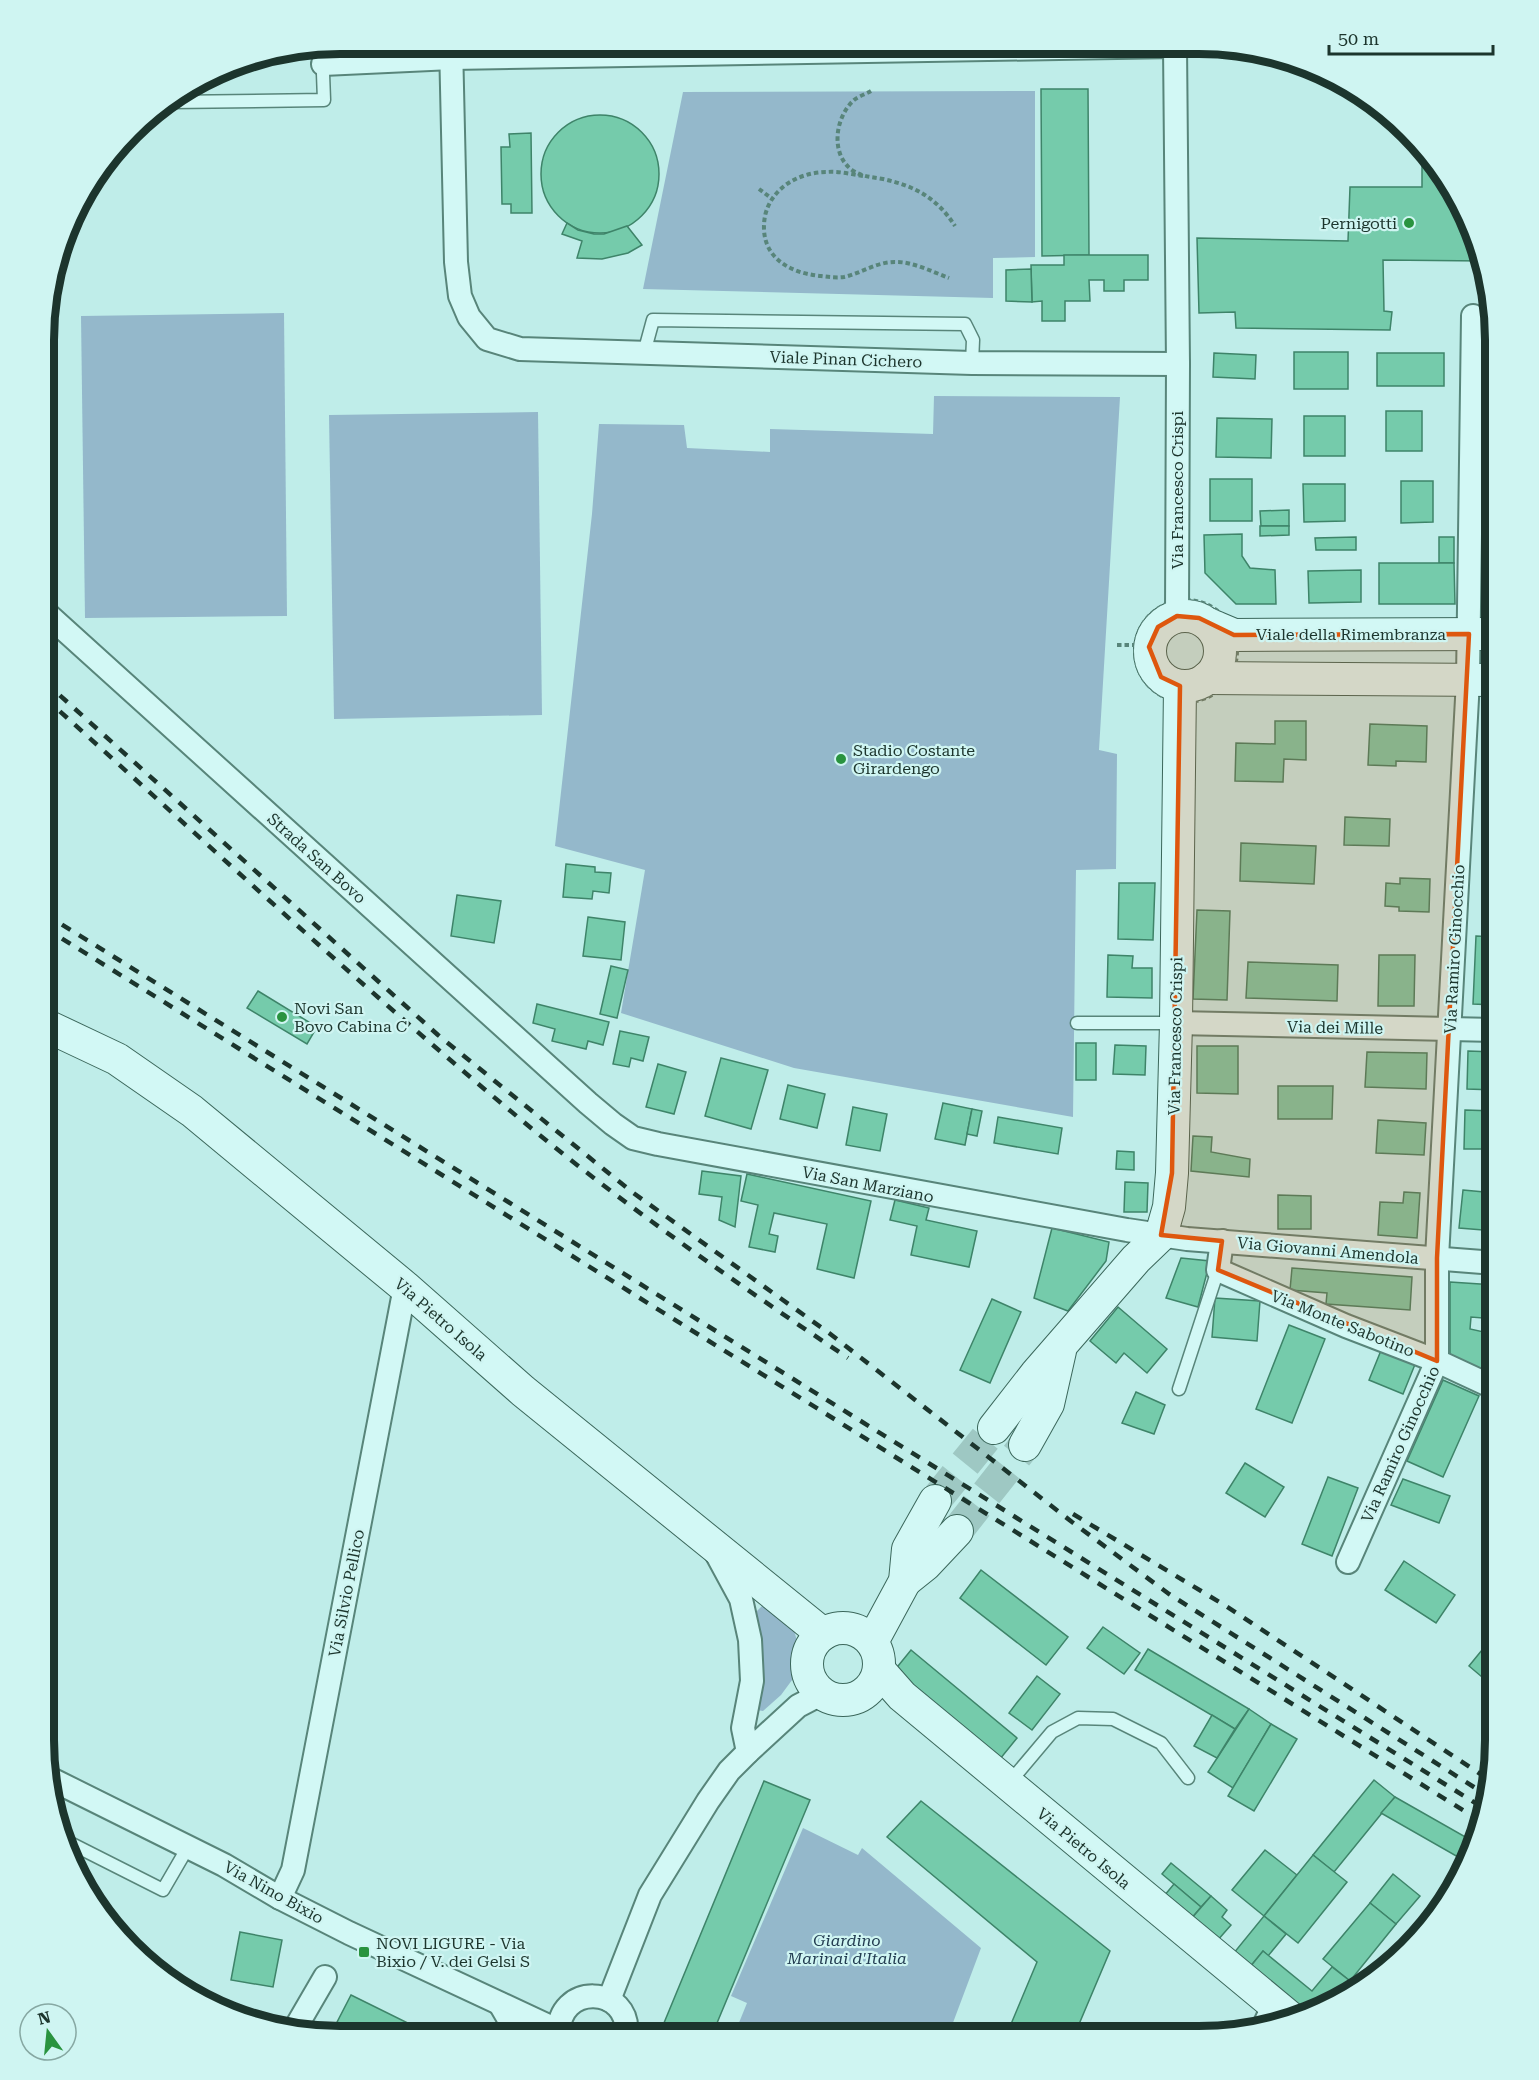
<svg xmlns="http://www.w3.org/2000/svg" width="1539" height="2080" viewBox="0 0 1539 2080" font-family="'Roboto Serif',serif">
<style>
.green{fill:#94b8cb}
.building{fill:#75cbab;stroke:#3e8469;stroke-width:1.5}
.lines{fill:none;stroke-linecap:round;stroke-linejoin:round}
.secondary-tunnel{stroke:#9ec8c3;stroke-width:32;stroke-dasharray:32 16;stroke-linecap:butt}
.lane-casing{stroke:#58857a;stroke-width:15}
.street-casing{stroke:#58857a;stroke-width:26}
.secondary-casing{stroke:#3b675b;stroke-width:34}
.path{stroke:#58857a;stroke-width:4;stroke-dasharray:4.5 3;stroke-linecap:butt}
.lane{stroke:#d2f8f5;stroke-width:12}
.street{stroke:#d2f8f5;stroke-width:22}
.secondary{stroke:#d2f8f5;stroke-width:32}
.rail{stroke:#1c352d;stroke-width:4.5;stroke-dasharray:10 10;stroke-linecap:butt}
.marked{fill:#de570e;fill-opacity:0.2;stroke:#de570e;stroke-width:4.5;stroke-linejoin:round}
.poi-dot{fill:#29933f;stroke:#cff5f2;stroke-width:2}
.labels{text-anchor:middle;stroke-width:4.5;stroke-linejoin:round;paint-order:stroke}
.poi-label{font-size:16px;fill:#1c352d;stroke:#cff5f2;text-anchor:start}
.street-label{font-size:16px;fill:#1c352d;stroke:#cff5f2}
.park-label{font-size:16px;font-style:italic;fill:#233c51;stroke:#cff5f2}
.rim{fill:none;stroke:#1c352d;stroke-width:8}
</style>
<rect width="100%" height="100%" fill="#bfede9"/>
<g class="green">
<polygon points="1035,91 1035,257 993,258 993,298 643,289 683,92"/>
<polygon points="284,313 287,616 85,618 81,316"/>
<polygon points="934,396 1120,397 1099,750 1117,754 1116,869 1076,870 1073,1117 794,1068 621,1013 645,870 555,846 592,514 599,424 684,425 687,448 770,452 770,429 933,434"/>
<polygon points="538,412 542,715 334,719 329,415"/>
<path d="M767,1601l27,29 4,15 -3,31 -14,19 -18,16 -6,-1c7,-34 6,-65 -1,-98z"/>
<polygon points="803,1828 858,1855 862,1848 981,1948 948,2036 734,2035 747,2003 731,1996"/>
</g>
<g class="building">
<polygon points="1041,89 1088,89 1089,255 1042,256"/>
<circle cx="600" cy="174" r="59"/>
<polygon points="531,133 532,213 511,213 511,204 502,204 501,147 510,147 509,134"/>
<polygon points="1422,145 1465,209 1484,261 1383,260 1384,311 1392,312 1390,330 1236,328 1235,312 1199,313 1197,238 1348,241 1350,187 1422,187"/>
<polygon points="567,223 578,230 594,234 604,234 627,226 642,245 628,253 602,259 577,258 582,241 562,234"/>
<polygon points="1064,255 1148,255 1148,280 1124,280 1124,291 1104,291 1104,280 1089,280 1090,301 1065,301 1065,321 1042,321 1042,301 1032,302 1031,265 1064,265"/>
<polygon points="1031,269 1032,302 1006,301 1006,270"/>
<rect x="1294" y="352" width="54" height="37"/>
<polygon points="1214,353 1256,355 1255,379 1213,377"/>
<rect x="1377" y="353" width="67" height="33"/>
<rect x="1386" y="411" width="36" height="40"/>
<rect x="1304" y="416" width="41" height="40"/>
<polygon points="1217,418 1272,419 1271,458 1216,457"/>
<rect x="1210" y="479" width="42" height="42"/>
<polygon points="1401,481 1433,481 1433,522 1401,523"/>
<polygon points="1303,484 1345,484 1345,521 1304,522"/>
<polygon points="1289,510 1289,526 1261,526 1260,511"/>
<polygon points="1260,526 1289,526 1289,535 1260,536"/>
<polygon points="1242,534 1242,556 1250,568 1275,570 1276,604 1236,604 1205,573 1204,535"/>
<polygon points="1356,537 1356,550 1316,550 1315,538"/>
<rect x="1439" y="537" width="15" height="26"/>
<polygon points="1379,563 1454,563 1455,604 1379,604"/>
<polygon points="1361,570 1361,602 1309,603 1308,571"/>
<polygon points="1483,697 1495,698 1495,768 1482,768"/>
<polygon points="1275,721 1306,721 1306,760 1284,759 1283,782 1235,781 1236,743 1275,744"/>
<polygon points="1370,724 1427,726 1426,762 1396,761 1396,766 1368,765"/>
<polygon points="1345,817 1390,819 1389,846 1344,845"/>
<polygon points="1241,843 1316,846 1314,884 1240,881"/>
<polygon points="566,864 595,867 595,872 611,873 609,893 593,891 592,899 563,897"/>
<polygon points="1400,878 1430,879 1429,912 1399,911 1399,907 1385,906 1386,883 1400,884"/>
<polygon points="1119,883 1155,883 1153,940 1118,939"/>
<polygon points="457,895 501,901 494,943 451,936"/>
<polygon points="1197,910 1230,911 1227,1000 1193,999"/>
<polygon points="588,917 625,922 621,960 583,956"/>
<polygon points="1476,936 1495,937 1495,1005 1473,1004"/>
<polygon points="1108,955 1133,956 1132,968 1152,968 1152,998 1107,997"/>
<polygon points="1379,955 1415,955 1414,1006 1378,1006"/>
<polygon points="1248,962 1338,965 1337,1001 1246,998"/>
<polygon points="611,966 628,970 617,1018 600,1014"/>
<polygon points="258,991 317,1027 307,1044 247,1008"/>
<polygon points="537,1004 609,1022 603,1045 588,1041 586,1049 552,1041 555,1029 533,1023"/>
<polygon points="620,1031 649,1037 643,1061 631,1058 629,1067 613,1064"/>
<rect x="1076" y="1043" width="20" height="37"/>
<polygon points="1115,1045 1146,1046 1145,1075 1113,1074"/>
<polygon points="1197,1046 1238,1046 1238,1094 1197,1093"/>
<polygon points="1468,1051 1495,1052 1495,1090 1467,1089"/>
<polygon points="1367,1052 1427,1053 1426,1089 1365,1087"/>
<polygon points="721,1058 768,1070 751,1129 705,1116"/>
<polygon points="658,1064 686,1072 674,1114 646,1107"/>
<polygon points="788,1085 825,1094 817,1128 780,1119"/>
<polygon points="1278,1086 1333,1086 1332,1119 1278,1119"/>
<polygon points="943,1103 972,1109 965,1145 935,1139"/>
<polygon points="853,1107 887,1114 880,1151 846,1145"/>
<polygon points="972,1109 982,1111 977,1136 967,1134"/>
<polygon points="1465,1110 1495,1111 1495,1149 1464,1149"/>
<polygon points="998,1117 1062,1128 1058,1154 994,1143"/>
<polygon points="1378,1120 1426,1123 1424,1155 1376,1153"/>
<polygon points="1193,1136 1212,1137 1211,1152 1250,1159 1249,1177 1191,1171"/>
<polygon points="1117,1151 1134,1152 1134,1170 1116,1169"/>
<polygon points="702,1171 741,1176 735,1227 719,1220 722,1197 699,1194"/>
<polygon points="747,1174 871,1201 854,1278 817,1269 827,1224 774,1213 769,1234 778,1236 775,1252 749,1247 758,1205 741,1201"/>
<polygon points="1125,1182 1148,1183 1147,1212 1124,1212"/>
<polygon points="1463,1190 1495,1193 1495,1231 1459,1228"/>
<polygon points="1404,1192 1420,1193 1417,1238 1378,1235 1380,1202 1403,1203"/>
<polygon points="1278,1195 1311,1196 1311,1229 1278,1229"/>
<polygon points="895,1200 929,1208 926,1220 977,1231 969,1267 911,1255 917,1226 890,1220"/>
<polygon points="1052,1228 1109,1242 1106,1261 1068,1311 1034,1298"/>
<polygon points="1181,1258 1210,1261 1198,1307 1166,1298"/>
<polygon points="1292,1268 1412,1277 1410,1310 1326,1304 1327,1293 1290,1290"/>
<polygon points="1450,1282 1495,1285 1495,1319 1471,1317 1470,1329 1484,1332 1484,1347 1494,1353 1492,1375 1450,1358"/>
<polygon points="1215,1298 1260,1301 1257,1341 1212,1337"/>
<polygon points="992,1299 1021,1312 990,1383 960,1370"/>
<polygon points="1118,1307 1167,1349 1147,1373 1124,1353 1116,1363 1090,1341"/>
<polygon points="1289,1325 1325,1339 1292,1423 1256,1409"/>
<polygon points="1382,1348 1416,1362 1403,1394 1369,1380"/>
<polygon points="1443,1380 1479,1396 1443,1477 1407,1461"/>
<polygon points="1136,1392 1165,1405 1154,1434 1122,1423"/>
<polygon points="1245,1463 1284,1487 1265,1517 1226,1493"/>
<polygon points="1328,1477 1358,1488 1332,1556 1302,1544"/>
<polygon points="1403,1479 1450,1496 1439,1523 1391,1505"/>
<polygon points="1404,1561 1455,1595 1436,1623 1385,1590"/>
<polygon points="981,1570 1068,1637 1046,1665 960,1598"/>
<polygon points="1103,1627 1140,1653 1124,1674 1087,1648"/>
<polygon points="1495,1634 1495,1688 1469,1666"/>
<polygon points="1148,1649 1249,1709 1235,1729 1135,1670"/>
<polygon points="911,1650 1017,1738 1000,1759 894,1671"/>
<polygon points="1037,1676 1060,1694 1032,1730 1009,1713"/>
<polygon points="1249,1709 1271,1724 1233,1788 1208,1772"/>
<polygon points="1212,1715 1235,1729 1217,1758 1194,1746"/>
<polygon points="1271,1724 1297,1739 1254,1811 1228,1796"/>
<polygon points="1374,1780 1395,1797 1334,1872 1313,1855"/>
<polygon points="764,1781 810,1800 712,2035 659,2035"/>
<polygon points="1395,1797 1469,1839 1458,1857 1381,1813"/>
<polygon points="921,1801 1110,1951 1074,2036 1006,2036 1037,1962 887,1837"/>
<polygon points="1265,1850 1297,1875 1264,1916 1232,1890"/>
<polygon points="1313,1855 1347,1882 1298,1943 1264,1916"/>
<polygon points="1171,1863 1211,1896 1201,1907 1162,1874"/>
<polygon points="1393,1874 1420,1896 1396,1924 1370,1903"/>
<polygon points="1174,1884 1201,1907 1191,1919 1164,1896"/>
<polygon points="1211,1896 1227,1910 1222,1917 1231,1925 1217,1941 1191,1919"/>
<polygon points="1370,1903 1396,1924 1350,1981 1323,1959"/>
<polygon points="1264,1916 1286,1934 1268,1956 1263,1951 1250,1967 1233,1954"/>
<polygon points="240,1932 282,1940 273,1987 231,1980"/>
<polygon points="1263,1951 1312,1991 1332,1967 1350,1981 1331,2005 1308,2014 1250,1967"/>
<polygon points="351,1995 424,2031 425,2034 341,2034 333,2030"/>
<polygon points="205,1999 241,2018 227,2014 204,2002"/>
</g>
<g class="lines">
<g class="secondary-tunnel">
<polyline points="935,1501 994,1428"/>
<polyline points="957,1531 1025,1445"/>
</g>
<defs>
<g id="lane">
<polyline points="170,102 324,100 322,47"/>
<polyline points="644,353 653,320 965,324 973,340 972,363"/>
<polyline points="1077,1023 1175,1023"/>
<polyline points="1179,1389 1218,1270"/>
<polyline points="1009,1783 1052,1732 1078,1718 1113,1719 1161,1743 1188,1778"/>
<polyline points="62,1839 163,1890 188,1847"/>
</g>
<g id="street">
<polyline points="451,44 456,262 460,296 469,317 487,339 520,349 972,363 1178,364"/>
<polyline points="1175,46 1178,364 1177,616"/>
<polyline points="323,64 452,58 1175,46"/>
<polyline points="46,613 588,1103 613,1124 633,1138 658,1144 1127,1230 1187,1239 1495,1263"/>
<polyline points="1176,1023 1495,1030"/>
<polyline points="1222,1241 1218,1270 1346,1326 1437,1361 1495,1388"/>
<polyline points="715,1551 741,1599 750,1640 752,1681 743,1728 748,1752"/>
<polyline points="1348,1562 1437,1361 1437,1258 1468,680 1473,316"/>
<polyline points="49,1778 224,1865 280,1898 349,1933 559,2031"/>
<polyline points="280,1898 293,1870 405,1287"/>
<polyline points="609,2000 650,1895 708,1801 729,1771 748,1752 798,1706 821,1694"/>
<polyline points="500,2004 518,2035"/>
<polyline points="1263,2028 1273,2006"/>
<polyline points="293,2032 325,1977"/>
<path d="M559,2035c-3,-53 73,-50 67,0"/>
</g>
<g id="secondary">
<circle cx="1185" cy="651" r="35"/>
<polyline points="1208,624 1234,635 1495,634"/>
<polyline points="1207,678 1495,680"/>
<polyline points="45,1025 117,1059 192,1111 405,1287 523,1391 823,1634"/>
<polyline points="994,1428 1036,1374 1136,1259 1161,1235 1169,1207 1172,1173 1176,1023 1180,686"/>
<polyline points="1025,1445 1048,1404 1060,1351"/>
<polyline points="905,1581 925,1565 957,1531"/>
<circle cx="843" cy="1664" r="36"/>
<polyline points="872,1642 905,1581 908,1549 935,1501"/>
<polyline points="880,1671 902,1696 1293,2020"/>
</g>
</defs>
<use href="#lane" class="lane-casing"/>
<use href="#street" class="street-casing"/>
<use href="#secondary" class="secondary-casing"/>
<g class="path">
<path d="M871,91c-5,3 -12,5 -17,9 -19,17 -24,54 -2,70 10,7 20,7 31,9 32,7 54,19 72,47"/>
<path d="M863,176c-12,-2 -25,-5 -36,-4 -28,0 -56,16 -62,44 -7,39 22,57 56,60 8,1 16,2 23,1 18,-4 34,-16 53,-15 16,0 36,10 52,16"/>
<polyline points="759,189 771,198"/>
<circle cx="1186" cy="651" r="51"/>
<polyline points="1117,645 1135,645"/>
</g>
<use href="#lane" class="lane"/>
<use href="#street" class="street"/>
<use href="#secondary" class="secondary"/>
<g class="rail">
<polyline points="45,682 438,1035 632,1192 829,1333 1072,1522 1169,1594 1488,1796"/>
<path d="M45,698c161,144 319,292 486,430 101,83 208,157 317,230"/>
<polyline points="45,914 1485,1809"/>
<polyline points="45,928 1482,1822"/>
<polyline points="1073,1514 1226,1606 1491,1781"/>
</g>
</g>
<path class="marked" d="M1177,616l22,2 35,17 235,-1 -32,624v103l-219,-91 4,-29 -61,-6 11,-62 8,-487 -19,-9 -12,-30 9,-20z"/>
<g class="poi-dot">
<circle cx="1409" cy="223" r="6"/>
<circle cx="841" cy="759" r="6"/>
<circle cx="282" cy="1017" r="6"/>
<rect x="358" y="1946" width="12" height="12" rx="3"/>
</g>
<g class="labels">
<g class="poi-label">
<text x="1397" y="229" text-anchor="end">Pernigotti</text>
<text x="853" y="756">Stadio Costante<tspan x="853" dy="18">Girardengo</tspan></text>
<text x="294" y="1014">Novi San<tspan x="294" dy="18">Bovo Cabina C</tspan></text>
<text x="376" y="1949">NOVI LIGURE - Via<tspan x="376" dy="18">Bixio / V. dei Gelsi S</tspan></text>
</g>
<g class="street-label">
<text transform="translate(846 359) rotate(2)" y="6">Viale Pinan Cichero</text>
<text transform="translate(1177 490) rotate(-90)" y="6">Via Francesco Crispi</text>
<text x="1351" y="640">Viale della Rimembranza</text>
<text transform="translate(317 858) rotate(42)" y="6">Strada San Bovo</text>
<text transform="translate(1454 949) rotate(-87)" y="6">Via Ramiro Ginocchio</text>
<text transform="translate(1335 1027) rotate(1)" y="6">Via dei Mille</text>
<text transform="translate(1175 1036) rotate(-89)" y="6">Via Francesco Crispi</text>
<text transform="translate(868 1184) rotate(11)" y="6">Via San Marziano</text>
<text transform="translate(1328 1250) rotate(5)" y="6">Via Giovanni Amendola</text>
<text transform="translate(441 1319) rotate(41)" y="6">Via Pietro Isola</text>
<text transform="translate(1343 1323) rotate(22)" y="6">Via Monte Sabotino</text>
<text transform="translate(1400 1444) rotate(-66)" y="6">Via Ramiro Ginocchio</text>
<text transform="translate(346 1593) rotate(-79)" y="6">Via Silvio Pellico</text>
<text transform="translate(1084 1848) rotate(40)" y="6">Via Pietro Isola</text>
<text transform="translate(274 1892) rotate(29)" y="6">Via Nino Bixio</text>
</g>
<g class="park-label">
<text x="847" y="1946">Giardino<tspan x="847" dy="18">Marinai d'Italia</tspan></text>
</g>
</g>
<path d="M0 0H1539V2080H0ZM340 54H1199A286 286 0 0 1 1485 340V1740A286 286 0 0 1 1199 2026H340A286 286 0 0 1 54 1740V340A286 286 0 0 1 340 54Z" fill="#cff5f2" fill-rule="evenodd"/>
<path class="rim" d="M340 54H1199A286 286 0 0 1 1485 340V1740A286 286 0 0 1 1199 2026H340A286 286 0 0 1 54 1740V340A286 286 0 0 1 340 54Z"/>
<g transform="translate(48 2032) rotate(345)"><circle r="28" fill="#cff5f2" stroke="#87a8a3" stroke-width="1.5"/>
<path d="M0-4.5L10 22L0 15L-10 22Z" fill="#29933f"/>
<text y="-9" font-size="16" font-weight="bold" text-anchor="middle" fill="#1c352d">N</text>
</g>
<path d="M1329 45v9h164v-9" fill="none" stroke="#1c352d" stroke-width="3"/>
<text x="1338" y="45" font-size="18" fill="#1c352d" stroke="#cff5f2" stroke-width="4.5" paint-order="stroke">50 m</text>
</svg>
